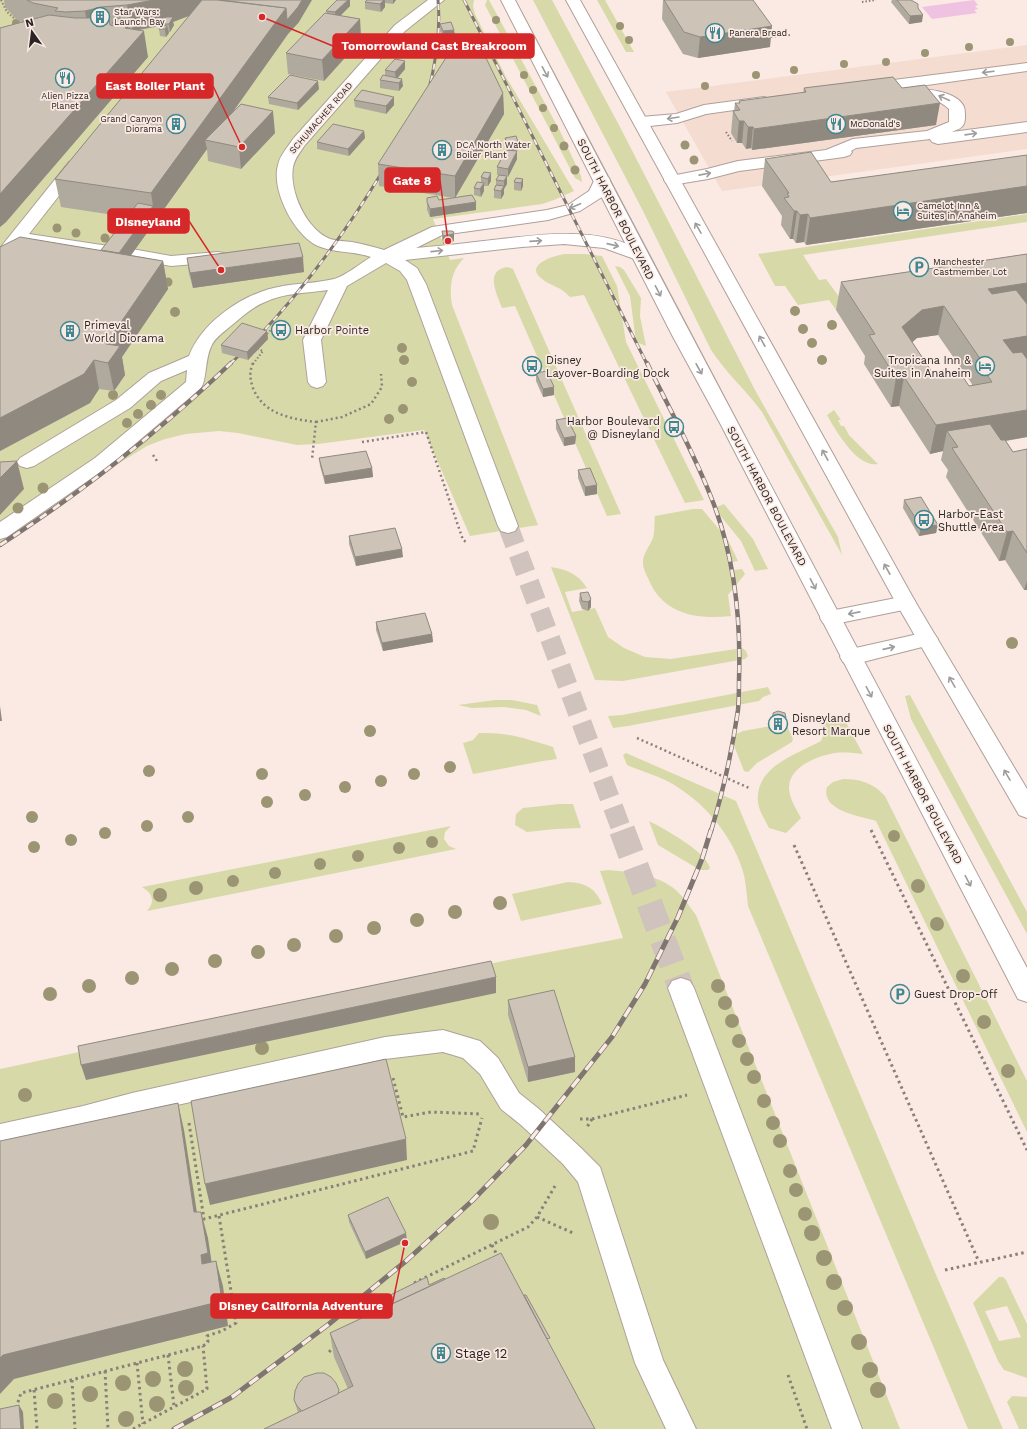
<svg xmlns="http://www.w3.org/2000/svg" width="1027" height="1429" viewBox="0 0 1027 1429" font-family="'Work Sans',sans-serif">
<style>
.built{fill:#f4dcd1}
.green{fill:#d7daa8;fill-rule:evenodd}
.water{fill:#f0c2e1}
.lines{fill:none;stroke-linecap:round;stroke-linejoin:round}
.minor-tunnel-far1{stroke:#d0c2bc;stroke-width:20;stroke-dasharray:20 10;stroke-linecap:butt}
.minor-tunnel{stroke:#d0c2bc;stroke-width:26;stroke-dasharray:26 13;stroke-linecap:butt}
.minor-casing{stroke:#afa099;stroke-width:2}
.major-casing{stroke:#afa099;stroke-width:2}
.path-far2{stroke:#8a7f7b;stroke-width:2;stroke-dasharray:1.5 2;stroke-linecap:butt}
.path-far1{stroke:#8a7f7b;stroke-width:2.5;stroke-dasharray:2 3;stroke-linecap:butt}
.path{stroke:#8a7f7b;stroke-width:3;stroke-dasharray:2.5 3.5;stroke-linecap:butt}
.minor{fill:#fff;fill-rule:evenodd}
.major{fill:#fff;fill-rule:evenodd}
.rail-far2-casing{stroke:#7f7571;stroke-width:3}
.rail-far1-casing{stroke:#7f7571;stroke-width:4.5}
.rail-casing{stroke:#7f7571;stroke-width:5}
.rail-far2{stroke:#faeae3;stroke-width:2;stroke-dasharray:6;stroke-linecap:butt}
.rail-far1{stroke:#faeae3;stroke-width:3;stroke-dasharray:8;stroke-linecap:butt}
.rail{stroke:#faeae3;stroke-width:3.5;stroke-dasharray:11;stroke-linecap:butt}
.tree{fill:#9c9574}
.wall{fill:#b0a99d;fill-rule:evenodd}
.shaded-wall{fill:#908980}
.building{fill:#cdc4b7;stroke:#908980;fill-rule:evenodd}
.oneway{stroke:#9f9c9c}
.labels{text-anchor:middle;stroke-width:3.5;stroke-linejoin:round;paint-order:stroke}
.far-poi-label{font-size:9px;fill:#2a2422;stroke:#faeae3;text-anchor:start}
.far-street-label{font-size:9px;fill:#2a2422;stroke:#faeae3}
.street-label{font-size:11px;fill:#2a2422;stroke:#faeae3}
.poi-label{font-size:11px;fill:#2a2422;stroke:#faeae3;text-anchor:start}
.near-poi-label{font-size:13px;fill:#2a2422;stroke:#faeae3;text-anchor:start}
.leader{fill:none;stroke:#d62828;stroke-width:1.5}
.callout-dot{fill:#d62828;stroke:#faeae3;stroke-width:1.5}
.callout{fill:#d62828;stroke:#d62828;stroke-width:1.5}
.callout-label{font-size:12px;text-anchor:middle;font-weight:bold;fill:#fff}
</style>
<rect width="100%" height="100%" fill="#faeae3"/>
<polygon class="built" points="1027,45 1027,149 722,191 666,92"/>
<g class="green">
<path d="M0,0h474l-1,6 2,8 31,63 68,114 -20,9 -12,4 -109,15 17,41 14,-2c-13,13 -15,29 -12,47l86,220 -68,11 -46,-106 -106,14 -21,1 -59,-12 -19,-2 -33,3 -21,5 -18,7 -26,16 -51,38 -70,47z"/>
<polygon points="487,0 489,0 561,133 581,176 582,182 575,178 485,5"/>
<path d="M533,0h19l68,127 135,263 83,147 4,18 -80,-143c-16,-22 -36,-39 -51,-62l-69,-141z"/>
<polygon points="597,0 605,0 634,52 626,52"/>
<polygon points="1027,214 1027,222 803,255 819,280 826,279 840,298 836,310 829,300 798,305 785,286 775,286 758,254"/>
<path d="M565,254h20l17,2 15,30 9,56 78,158 -19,3 -101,-208 -14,2c-11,-12 -19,-10 -29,-19 -17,-14 15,-23 24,-24z"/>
<polygon points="615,266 620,267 624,270 641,298 640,316 646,346 636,342 630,296"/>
<path d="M507,267l6,2 108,245 -14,2 -92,-210 -13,2c-5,-14 -18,-37 5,-41z"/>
<path d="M834,410l7,10h-3l3,6h3l5,9 29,29c-21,4 -42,-33 -51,-49z"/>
<polygon points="724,504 753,539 768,569 755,571 741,541 714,508"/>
<path d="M693,509h9l26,31 10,21 -7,1 3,8 8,-1 3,5 -17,21 3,21c-35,4 -69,-2 -83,-38 -2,-4 -5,-10 -5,-15 -1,-8 7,-17 10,-25 2,-7 1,-15 2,-22z"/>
<path d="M551,567c15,2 27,7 36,21l-22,4 7,20 23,-4 13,29 16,11 21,9 26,2 71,-11 4,3 2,5 -3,3 -122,22 -28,-1z"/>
<polygon points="768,687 771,694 763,697 759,701 628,726 613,728 608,716 622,715"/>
<polygon points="910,695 1027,912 1027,934 911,719 905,696"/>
<polygon points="495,700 512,700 537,705 541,716 526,710 504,707 472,708 458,705"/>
<path d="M843,717l20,37c-9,-1 -19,-2 -28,-1 -18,3 -47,14 -46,36 1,10 7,20 12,29l-15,15 -17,-5c-4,-8 -10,-17 -11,-26 -4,-35 39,-48 63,-61l3,-7 -4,-13z"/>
<polygon points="771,726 775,730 788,728 793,739 792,742 757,763 748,772 744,771 733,743 732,739 734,735 743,731"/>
<path d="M479,733c29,-1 47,6 74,14l4,12 -14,2 -70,13 -10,-31 10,-3z"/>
<path d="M626,753l110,48 198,469 69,159h-35l-220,-523c-1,-10 -2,-21 -4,-31 -10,-38 -40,-74 -75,-93 -13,-7 -28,-11 -42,-17l-4,-10z"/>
<path d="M843,779c18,0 30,4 42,17l142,285v51l-151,-311c-16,-5 -56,-10 -49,-34l6,-5z"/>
<polygon points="559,804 573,804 581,828 555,829 527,832 515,825 516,814 523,808"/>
<path d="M649,821c15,8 57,30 61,47l-2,2h-8l-42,-25z"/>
<path d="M451,826l-6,6 -1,7 5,7 7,3 -309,62c9,-10 5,-18 -5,-24z"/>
<path d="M609,870c21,2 45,4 63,17 9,6 17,19 24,28l204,514h-900v-360l508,-109 115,-22 -23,-67z"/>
<path d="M568,882c18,1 27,6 34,22l-81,17 -9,-27z"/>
<path d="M999,1277h4l3,3 21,44v54l-23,-8 -6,-9 -25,-58zM1007,1306l14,31 -22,4 -14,-30z"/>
<polygon points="1012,1396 1027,1397 1027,1429 1019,1429 1007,1402"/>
</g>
<polygon class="water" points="974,0 978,5 975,6 978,9 974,10 977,13 932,19 922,7"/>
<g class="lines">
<polyline class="minor-tunnel-far1" points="508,526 622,831"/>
<polyline class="minor-tunnel" points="622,830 681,988"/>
<defs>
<g id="minor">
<path d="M428,0h16l-39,31 -100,114c-5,7 -10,13 -12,22 -4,24 13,62 37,72 7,2 15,2 22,3 11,2 22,5 32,8l48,-23 115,-17 21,-5 21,-14 7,-14 6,-2 6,2 2,3 -8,17 -22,14 -32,9 -106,15 -26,13c25,-2 50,-5 76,-8 46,-5 100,-14 144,8 5,2 9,3 12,8l-2,4 -6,1 -36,-13 -40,-4 -42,3 -117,13 12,8 9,16 92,242 -3,5 -7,2 -7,-2 -3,-5 -91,-246 -7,-9 -14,-8 -39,23 -26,54 5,42 -3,4 -6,2 -6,-2 -3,-4 -5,-42 25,-50c-21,3 -44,3 -63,12 -13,5 -23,15 -33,23 -7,6 -18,13 -21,22 -6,12 -4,32 -10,41l-92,78 -102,71 -7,2v-17l95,-64 91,-76 1,-12 -26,11 -31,27 -96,58 -7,2 -7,-2 -3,-4 3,-4 96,-58 33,-27 40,-17c14,-36 57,-64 94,-70 17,-3 35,-3 51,-7 11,-3 27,-16 37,-22 -17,-6 -37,-4 -53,-11 -24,-11 -47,-56 -40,-81 2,-10 10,-18 15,-26l102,-114z"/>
<polygon points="1027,63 1027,71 870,93 865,91 862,88 865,85 870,83"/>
<path d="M906,89c15,-1 51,1 58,18 1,3 1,7 1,10 0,10 -4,11 -13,15l75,-10v10l-89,12 -6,-2 -2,-3 -74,9 -5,3 1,1 -2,3 -6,2 -105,14 -31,8 -36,6 -6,-2 -2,-3 2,-3 41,-8 31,-8 88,-11 27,-11 74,-8 22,-9v-13c-17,-16 -29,-7 -48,-12l-3,-3 3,-3z"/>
<polygon points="764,97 769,99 772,102 769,105 706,114 677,123 641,127 636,125 633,122 636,119 641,117 676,114 704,105"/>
<polygon points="75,160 81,162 83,165 29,234 115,247 121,248 123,252 121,256 115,257 22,243 10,258 0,261 0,248 69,162"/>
<polygon points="132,249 171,256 218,252 224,253 226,257 224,261 218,262 171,266 126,258 124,254 126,250"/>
<polygon points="906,596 913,598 916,603 913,608 830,625 823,623 820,618 823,613 830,611"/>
<polygon points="927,632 934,634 938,639 934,644 851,665 843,662 840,657 843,652 851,649"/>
<polygon points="681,978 690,981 694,988 862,1429 832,1429 668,988 672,981"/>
<polygon points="443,1030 480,1041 498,1058 519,1093 539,1109 581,1148 600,1167 663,1360 696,1429 666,1429 635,1363 578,1182 563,1164 521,1125 501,1109 480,1074 463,1058 443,1052 385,1059 132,1115 83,1130 0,1148 0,1124 83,1106 132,1093 385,1037"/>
</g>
<g id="major">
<path d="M501,0h14c169,324 341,645 512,968v34l-9,-3 -297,-574 -49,-90z"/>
<polygon points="566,0 580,0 916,603 1027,789 1027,818 1019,815 896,603"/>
</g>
</defs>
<use href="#minor" class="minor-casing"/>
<use href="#major" class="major-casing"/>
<g class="path-far2">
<polyline points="1,0 7,12 21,24"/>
<polyline points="862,2 876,0"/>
<polyline points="771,37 790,35"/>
<polyline points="726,132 732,141"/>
<polyline points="267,334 280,320"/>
<polyline points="253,364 263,351 258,349"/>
</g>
<g class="path-far1">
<path d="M253,363c-4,9 -3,16 0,25 10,26 38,31 63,34l-4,37"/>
<polyline points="316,422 342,417 371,404 382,387 381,374"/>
<polyline points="362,442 426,432 463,540 468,543"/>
<polyline points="153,455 157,461"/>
<polyline points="637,738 749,788"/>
</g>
<g class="path">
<polyline points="871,830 1027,1150"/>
<polyline points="794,845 979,1262"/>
<polyline points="393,1078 403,1117 431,1112 481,1114"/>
<polyline points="580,1119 592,1119 587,1127"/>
<polyline points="592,1119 687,1095"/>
<polyline points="189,1123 204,1219 473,1151 482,1118"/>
<polyline points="537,1217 573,1233"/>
<polyline points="492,1245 498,1257"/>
<polyline points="945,1270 1027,1252"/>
<polyline points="414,1283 528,1227 537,1217 555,1186"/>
<polyline points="362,1319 383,1299"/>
<polyline points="329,1352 334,1347"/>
<polyline points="168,1355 174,1406"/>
<polyline points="137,1363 143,1424"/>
<polyline points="105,1371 108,1429"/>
<polyline points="788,1375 807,1429"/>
<polyline points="72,1380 75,1429"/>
<polyline points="34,1390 37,1429"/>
<polyline points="16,1408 21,1393 203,1346 208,1342 207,1336 222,1331 236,1323 219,1216"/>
<polyline points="133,1429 207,1389 203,1346"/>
</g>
<use href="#minor" class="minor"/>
<use href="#major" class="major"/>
<defs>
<g id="rail-far2">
<polyline points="464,0 647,364"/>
<path d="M428,93c8,-31 13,-61 10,-93"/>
<path d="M257,338c49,-51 90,-108 127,-169"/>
<polyline points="230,364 246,349"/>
</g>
<g id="rail-far1">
<path d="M647,363c22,45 46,88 64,134 23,57 30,122 28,182 0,10 0,21 -1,31 -6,41 -15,82 -27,121"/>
<path d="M0,545c82,-53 160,-114 231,-182"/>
</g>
<polyline id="rail" points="174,1429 232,1397 329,1324 406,1261 472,1201 526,1145 612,1037 645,984 678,917 702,859 711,830"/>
</defs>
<use href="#rail-far2" class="rail-far2-casing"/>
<use href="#rail-far1" class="rail-far1-casing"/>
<use href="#rail" class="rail-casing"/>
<use href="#rail-far2" class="rail-far2"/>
<use href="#rail-far1" class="rail-far1"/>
<use href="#rail" class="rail"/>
</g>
<g class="tree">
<circle cx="496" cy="20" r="4"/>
<circle cx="16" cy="23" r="4"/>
<circle cx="620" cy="26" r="4"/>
<circle cx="629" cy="40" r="4"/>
<circle cx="1010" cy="42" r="4"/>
<circle cx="969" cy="47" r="4"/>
<circle cx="925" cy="53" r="4"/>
<circle cx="513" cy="54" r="4"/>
<circle cx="886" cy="62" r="4"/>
<circle cx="844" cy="64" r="4"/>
<circle cx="794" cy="70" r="4"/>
<circle cx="524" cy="75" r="4"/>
<circle cx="756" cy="75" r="4"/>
<circle cx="705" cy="86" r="4"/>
<circle cx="533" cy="90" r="4"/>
<circle cx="543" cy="108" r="4"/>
<circle cx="554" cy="128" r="4"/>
<circle cx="685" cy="145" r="4.5"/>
<circle cx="564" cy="146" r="4.5"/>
<circle cx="694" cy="160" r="4.5"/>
<circle cx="575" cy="170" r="4.5"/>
<circle cx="57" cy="228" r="4.5"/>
<circle cx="76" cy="233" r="4.5"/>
<circle cx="105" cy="238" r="4.5"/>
<circle cx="168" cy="282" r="4.5"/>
<circle cx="795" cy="311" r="5"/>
<circle cx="175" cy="312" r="5"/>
<circle cx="832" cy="325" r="5"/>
<circle cx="803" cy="329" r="5"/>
<circle cx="812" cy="343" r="5"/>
<circle cx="402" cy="348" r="5"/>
<circle cx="404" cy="360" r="5"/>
<circle cx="822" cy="360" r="5"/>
<circle cx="412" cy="382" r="5"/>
<circle cx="113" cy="395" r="5"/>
<circle cx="161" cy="395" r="5"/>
<circle cx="151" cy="405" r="5"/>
<circle cx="403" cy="409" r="5"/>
<circle cx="138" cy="414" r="5"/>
<circle cx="389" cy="419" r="5"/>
<circle cx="127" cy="423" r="5"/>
<circle cx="43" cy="488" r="5.5"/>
<circle cx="18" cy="508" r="5.5"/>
<circle cx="1012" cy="643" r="6"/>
<circle cx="370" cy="731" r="6"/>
<circle cx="450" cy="767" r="6"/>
<circle cx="149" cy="771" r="6"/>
<circle cx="262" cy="774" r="6"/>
<circle cx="414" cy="774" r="6"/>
<circle cx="381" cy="781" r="6"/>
<circle cx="345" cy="787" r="6"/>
<circle cx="305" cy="795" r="6"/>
<circle cx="267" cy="802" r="6"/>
<circle cx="32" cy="817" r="6"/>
<circle cx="188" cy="817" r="6"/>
<circle cx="147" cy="826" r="6"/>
<circle cx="105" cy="833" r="6"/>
<circle cx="894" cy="836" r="6"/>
<circle cx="71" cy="840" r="6"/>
<circle cx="432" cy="842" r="6"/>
<circle cx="34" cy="847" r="6"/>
<circle cx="399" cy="848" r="6"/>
<circle cx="358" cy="856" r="6"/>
<circle cx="320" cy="864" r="6"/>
<circle cx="275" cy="873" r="6"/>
<circle cx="233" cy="881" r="6"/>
<circle cx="918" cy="886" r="7"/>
<circle cx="196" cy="888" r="7"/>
<circle cx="160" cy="895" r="7"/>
<circle cx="500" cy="903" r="7"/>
<circle cx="455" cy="912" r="7"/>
<circle cx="417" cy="920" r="7"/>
<circle cx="937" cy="924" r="7"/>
<circle cx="374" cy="928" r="7"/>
<circle cx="336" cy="936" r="7"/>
<circle cx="294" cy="945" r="7"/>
<circle cx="258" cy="952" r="7"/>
<circle cx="215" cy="961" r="7"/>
<circle cx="172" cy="969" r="7"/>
<circle cx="963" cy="976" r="7"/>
<circle cx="132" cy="978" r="7"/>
<circle cx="89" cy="986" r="7"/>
<circle cx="718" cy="986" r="7"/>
<circle cx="50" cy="994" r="7"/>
<circle cx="725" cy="1003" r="7"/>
<circle cx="732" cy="1021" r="7"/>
<circle cx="984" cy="1022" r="7"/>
<circle cx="739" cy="1041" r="7"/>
<circle cx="262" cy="1048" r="7"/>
<circle cx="747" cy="1059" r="7"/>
<circle cx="1008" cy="1071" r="7"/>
<circle cx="754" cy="1077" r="7"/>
<circle cx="25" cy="1095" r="7"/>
<circle cx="764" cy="1101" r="7"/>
<circle cx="773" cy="1123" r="7"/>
<circle cx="780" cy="1141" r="7"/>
<circle cx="790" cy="1171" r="7"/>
<circle cx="796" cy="1190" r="7"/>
<circle cx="805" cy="1214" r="7"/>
<circle cx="491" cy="1222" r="8"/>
<circle cx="812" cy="1233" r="8"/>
<circle cx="824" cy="1258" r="8"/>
<circle cx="834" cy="1282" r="8"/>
<circle cx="845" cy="1308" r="8"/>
<circle cx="859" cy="1342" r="8"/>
<circle cx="185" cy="1369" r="8"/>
<circle cx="870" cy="1370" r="8"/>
<circle cx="153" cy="1379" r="8"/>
<circle cx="123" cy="1383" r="8"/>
<circle cx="186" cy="1388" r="8"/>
<circle cx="878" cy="1390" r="8"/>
<circle cx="90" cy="1394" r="8"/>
<circle cx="55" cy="1401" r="8"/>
<circle cx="157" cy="1404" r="8"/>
<circle cx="126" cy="1419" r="8"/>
</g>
<g class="wall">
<polygon points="4,0 217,0 299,22 288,34 233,112 275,133 241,169 208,161 207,149 131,255 163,261 168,289 122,357 125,375 114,391 99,389 90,403 0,451 0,247 101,250 127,217 61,207 55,179 189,16 173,22 174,25 170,32 168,32 169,33 166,37 160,36 159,29 161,26 139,30 148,57 6,222 0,227 0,28 22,22 17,20 5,7"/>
<polygon points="337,0 350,0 350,6 340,16 360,19 361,40 324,81 288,74 286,53 327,13 326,11"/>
<polygon points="366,0 396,0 393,4 385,3 385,7 381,12 365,9 365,2 367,0"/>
<polygon points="663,0 753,0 770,47 698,58 683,54 662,19"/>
<polygon points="892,0 911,0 918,8 922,22 909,24 891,2"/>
<polygon points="440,24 454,30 455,37 443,38 440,31"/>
<polygon points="405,69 397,78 403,86 399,91 380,88 380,80 385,76 385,70"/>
<polygon points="804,88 902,88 936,125 752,150 751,148 746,149 742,143 737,143 731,133 733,111 734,111 735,103 739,103 739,101 803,93"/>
<polygon points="319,89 298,110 269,104 268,97"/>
<polygon points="503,93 504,114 455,198 476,210 430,217 427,210 427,198 439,200 454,198 379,186 378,164"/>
<polygon points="394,97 394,105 386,114 355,107 354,100"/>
<polygon points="364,131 365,138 349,156 317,149 317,142"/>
<polygon points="505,138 518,142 518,150 514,151 517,159 508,177 507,176 507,184 504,189 504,194 501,199 494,198 494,190 496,185 496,180 499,175 497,175 497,167 506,150 505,145"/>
<polygon points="1027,155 1027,213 806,245 804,242 796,243 793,239 790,239 781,225 782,216 762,186 765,159 831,182"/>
<polygon points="484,172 491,181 488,186 484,186 484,191 481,197 474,195 474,188 481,183 481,177"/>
<polygon points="523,179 523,186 521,191 514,190 514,182"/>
<polygon points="442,231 454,240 453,242 443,244 442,239"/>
<path d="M1027,254v183l-21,4 7,11 14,-3v141h-3l-19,-30 -6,1 -53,-84 2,-7 -7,-10 2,-9 -13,3 -31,-48 -8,1 -27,-43 1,-8 -29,-46 5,-28zM938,335l34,49v2h-3l-20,-10 -17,-4 -20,-30 5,-4z"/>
<polygon points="187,258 304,272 193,288 189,274"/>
<polygon points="267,331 268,339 248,360 222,353 221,345"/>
<polygon points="536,373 554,395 543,397 536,381"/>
<polygon points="556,420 576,436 575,444 564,446 556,429"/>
<polygon points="319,458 372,468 373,477 325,484 320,466"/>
<polygon points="578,470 597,494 585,496 578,478"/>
<polygon points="904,500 938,525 936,533 919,536 903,508"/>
<polygon points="349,536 403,557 356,566 349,544"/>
<polygon points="580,593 591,599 591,607 588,611 582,609 579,601"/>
<polygon points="376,622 432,634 433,642 383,651 376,630"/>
<polygon points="773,713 786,718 785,726 782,728 775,728 772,725 772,721"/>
<polygon points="508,1000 575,1072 528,1082 508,1015"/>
<polygon points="348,1215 407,1241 366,1259 349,1222"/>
<polygon points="445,1279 524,1295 550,1338 298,1413 296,1406 294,1400 339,1390 339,1393 348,1389 334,1357 330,1333 381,1309 380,1300 429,1285"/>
</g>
<g class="shaded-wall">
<polygon points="154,0 212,0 191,15 173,22 174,25 170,32 169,24 161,24 162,25 138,30 144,31 148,57 6,222 0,227 0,194 128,25 131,45 135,41 132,25 130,25 127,5"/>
<polygon points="302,0 312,0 299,22 288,34 212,141 205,140 207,149 114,279 111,264 153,206 151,193 286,8"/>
<polygon points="348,0 350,0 350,6 336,20 335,12"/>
<polygon points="384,0 385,0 385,7 381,12 380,4"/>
<polygon points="393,0 396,0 393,4"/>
<polygon points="101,7 105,33 89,38 85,11"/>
<polygon points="923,15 922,22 909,24 910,16"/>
<polygon points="360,19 361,40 324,81 322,60"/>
<polygon points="167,26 169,33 166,37 165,29"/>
<polygon points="772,26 770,47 698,58 700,37"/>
<polygon points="454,30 455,37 443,38 443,31"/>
<polygon points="405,61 405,69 396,80 395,72"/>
<polygon points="402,79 403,86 399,91 399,83"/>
<polygon points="318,81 319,89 298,110 297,103"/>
<polygon points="503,93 504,114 455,198 455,176"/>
<polygon points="394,97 394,105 386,114 386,106"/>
<polygon points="940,103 936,125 752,150 754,129"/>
<polygon points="273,111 275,133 241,169 239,147"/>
<polygon points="739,121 744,121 742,143 737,143"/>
<polygon points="748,127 753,127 751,148 746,149"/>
<polygon points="364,131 365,138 349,156 348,149"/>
<polygon points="518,142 518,150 507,151 507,144"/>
<polygon points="517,151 517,159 508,177 508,169"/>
<polygon points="491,173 491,181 488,186 488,179"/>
<polygon points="507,176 507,184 504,189 504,194 501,199 501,191 504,186 504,181"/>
<polygon points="523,179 523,186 521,191 521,183"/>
<polygon points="484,183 484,191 481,197 480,189"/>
<polygon points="1027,186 1027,213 806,245 810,218"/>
<polygon points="476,202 476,210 430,217 430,209"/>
<polygon points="794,211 797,211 793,239 790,239"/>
<polygon points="808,214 804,242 796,243 800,215"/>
<polygon points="454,232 454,240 453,242 443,244 443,236"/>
<polygon points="303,257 304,272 193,288 190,273"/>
<polygon points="163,261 168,289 122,357 125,375 114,391 108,363 106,344"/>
<polygon points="1027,283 1027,310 982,317 988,289"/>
<polygon points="944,306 938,335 917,338 897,356 902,327 922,310"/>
<polygon points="267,331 268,339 248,360 247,352"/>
<polygon points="1027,336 1027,363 997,368 1003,340"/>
<polygon points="94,360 99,389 90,403 0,451 0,418"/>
<polygon points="904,377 899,406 891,407 896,378"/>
<polygon points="554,387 554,395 543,397 543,389"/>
<polygon points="1027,410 1027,437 957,449 958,447 947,431 943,451 930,454 936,425"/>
<polygon points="576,436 575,444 564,446 564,438"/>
<polygon points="17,461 24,489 0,515 0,478"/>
<polygon points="372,468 373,477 325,484 324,476"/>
<polygon points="597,485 597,494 585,496 585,487"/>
<polygon points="938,525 936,533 919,536 921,527"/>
<polygon points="1013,531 1005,560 999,561 1007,532"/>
<polygon points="402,549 403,557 356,566 355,557"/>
<polygon points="1027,581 1027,590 1024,590"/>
<polygon points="591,599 591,607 588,611 588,602"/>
<polygon points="432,634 433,642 383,651 382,643"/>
<polygon points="0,706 2,721 0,721"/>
<polygon points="786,718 785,726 782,728 783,720"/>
<polygon points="496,977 496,993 86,1080 81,1065"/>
<polygon points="575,1057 575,1072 528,1082 528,1067"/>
<polygon points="178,1103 184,1130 201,1238 194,1212"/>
<polygon points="406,1139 407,1160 210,1205 205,1184"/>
<polygon points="201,1212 208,1238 214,1278 202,1264 201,1255"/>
<polygon points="406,1233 407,1241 366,1259 365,1252"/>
<polygon points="216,1261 223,1286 228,1326 14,1379 0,1394 0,1358 3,1355"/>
<polygon points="19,1405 23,1412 24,1429 21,1429"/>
</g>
<g class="building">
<polygon points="27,0 154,0 127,5 101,7 85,11 66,12 55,11 58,8 33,3"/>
<polygon points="202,0 217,0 286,8 151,193 55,179"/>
<polygon points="221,0 302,0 298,7 287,20 286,8"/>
<polygon points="337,0 348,0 335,12 326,11"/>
<polygon points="367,0 384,0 380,4 365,2"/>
<polygon points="664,0 753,0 772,26 700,37 684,32"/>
<polygon points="897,0 911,0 918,4 918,8 923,15 910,16"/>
<polygon points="325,13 360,19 322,60 286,53"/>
<polygon points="49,15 75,18 102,18 109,20 110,25 114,26 116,23 112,23 116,18 136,20 132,25 128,25 125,28 144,31 0,194 0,28"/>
<polygon points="166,17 173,17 169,24 161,24"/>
<polygon points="451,22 454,30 443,31 440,24"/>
<polygon points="161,25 167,26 165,29 159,29"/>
<polygon points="449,53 486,58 503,93 455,176 378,164"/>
<polygon points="395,59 405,61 395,72 385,70"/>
<polygon points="290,75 318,81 297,103 268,97"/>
<polygon points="383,75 402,79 399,83 380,80"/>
<polygon points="893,77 902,88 925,85 940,103 754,129 753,127 748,127 744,121 739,121 733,111 740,110 735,103 740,103 739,101 806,92 804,88"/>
<polygon points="362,90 394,97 386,106 354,100"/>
<polygon points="241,104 273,111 239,147 205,140"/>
<polygon points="333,124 364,131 348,149 317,142"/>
<polygon points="516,136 518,142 507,144 505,138"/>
<polygon points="506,150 517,151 508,169 497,167"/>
<polygon points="811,152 831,182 1027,155 1027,186 810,218 808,214 800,215 797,211 794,211 784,198 789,197 787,193 789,193 765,159"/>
<polygon points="484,172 491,173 488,179 481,177"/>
<polygon points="499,175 507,176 504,181 496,180"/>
<polygon points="516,178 523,179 521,183 514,182"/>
<polygon points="477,182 484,183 480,189 474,188"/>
<polygon points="496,185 504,186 501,191 494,190"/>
<polygon points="472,195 476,202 430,209 427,202 427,198 437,196 439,200"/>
<polygon points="138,203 153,206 119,253 101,250"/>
<polygon points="442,231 452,231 454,232 453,234 443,236"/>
<polygon points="20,237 163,261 106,344 120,346 108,363 94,360 84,374 0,418 0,247"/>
<polygon points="299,243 303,257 190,273 187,258"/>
<path d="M1027,254v29l-39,6 4,5 24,-4 11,14v32l-24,4 10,13 9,-1 5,7v51l-91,15 -32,-48 -8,1 -27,-43 6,-1 -34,-52zM944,306l37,54h-4l15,22 -23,4 -8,-12 -12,2 -4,-6 -13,2 -30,-45 20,-17z"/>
<polygon points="242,323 267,331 247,352 221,345"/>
<polygon points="547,371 554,387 543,389 536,373"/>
<polygon points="567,418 576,436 564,438 556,420"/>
<polygon points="990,424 1001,440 1005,440 1013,452 1027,449 1027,553 1013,531 1007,532 952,448 958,447 947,431"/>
<polygon points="366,451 372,468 324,476 319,458"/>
<polygon points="17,461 0,478 0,462"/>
<polygon points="590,468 597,485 585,487 578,470"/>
<polygon points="921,497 938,525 921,527 904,500"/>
<polygon points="395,528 402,549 355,557 349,536"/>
<polygon points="588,592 591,599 588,602 582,601 580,593"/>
<polygon points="425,613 432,634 382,643 376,622"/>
<polygon points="778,711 785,713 786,718 783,720 776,720 773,717 773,713"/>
<polygon points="491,961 496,977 81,1065 78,1046"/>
<polygon points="554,990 575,1057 528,1067 508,1000"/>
<polygon points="386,1059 406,1139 205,1184 191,1101"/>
<polygon points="178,1103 194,1212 201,1212 208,1253 201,1255 202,1264 216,1261 222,1301 3,1355 0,1358 0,1141"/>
<polygon points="388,1197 406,1233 365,1252 348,1215"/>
<polygon points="501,1253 595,1429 264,1429 353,1386 330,1333"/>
<polygon points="427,1277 429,1285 444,1278 445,1279 383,1308 380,1300"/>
<polygon points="524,1295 526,1295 550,1338 547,1339"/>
<polygon points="317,1373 324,1373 331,1377 336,1383 339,1390 338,1394 302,1411 297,1406 294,1400 295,1391 298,1384 304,1377"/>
<polygon points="19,1405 21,1429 0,1429 0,1409"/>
</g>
<defs><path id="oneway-shaft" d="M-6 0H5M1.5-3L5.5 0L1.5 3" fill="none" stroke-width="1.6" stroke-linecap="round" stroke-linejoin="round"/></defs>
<g class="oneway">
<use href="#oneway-shaft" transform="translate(545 72) rotate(62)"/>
<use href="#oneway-shaft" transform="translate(988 72) rotate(173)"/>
<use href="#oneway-shaft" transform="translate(944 98) rotate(-155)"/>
<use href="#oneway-shaft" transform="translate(673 118) rotate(171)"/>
<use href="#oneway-shaft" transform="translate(971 134) rotate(-8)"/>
<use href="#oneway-shaft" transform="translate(705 174) rotate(-11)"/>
<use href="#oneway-shaft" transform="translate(575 206) rotate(157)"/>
<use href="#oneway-shaft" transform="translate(698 228) rotate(-120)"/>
<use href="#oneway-shaft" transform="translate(536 241) rotate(-4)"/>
<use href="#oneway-shaft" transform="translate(613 245) rotate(13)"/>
<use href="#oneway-shaft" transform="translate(437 251) rotate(-6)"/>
<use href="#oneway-shaft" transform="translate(658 291) rotate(63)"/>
<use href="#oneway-shaft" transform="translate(762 341) rotate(-119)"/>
<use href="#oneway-shaft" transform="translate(699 369) rotate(61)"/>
<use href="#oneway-shaft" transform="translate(825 455) rotate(-119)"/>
<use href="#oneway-shaft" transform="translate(887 569) rotate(-119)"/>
<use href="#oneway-shaft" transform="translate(813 584) rotate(63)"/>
<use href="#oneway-shaft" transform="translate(854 613) rotate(169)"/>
<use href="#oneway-shaft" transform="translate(889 648) rotate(-13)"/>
<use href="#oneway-shaft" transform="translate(952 682) rotate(-120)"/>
<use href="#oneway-shaft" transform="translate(869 692) rotate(62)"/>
<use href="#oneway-shaft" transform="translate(1007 775) rotate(-120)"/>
<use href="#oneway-shaft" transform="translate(968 881) rotate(62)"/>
</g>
<defs>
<symbol id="building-ring" viewBox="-11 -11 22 22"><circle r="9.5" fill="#faeae3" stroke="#408791" stroke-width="1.5"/><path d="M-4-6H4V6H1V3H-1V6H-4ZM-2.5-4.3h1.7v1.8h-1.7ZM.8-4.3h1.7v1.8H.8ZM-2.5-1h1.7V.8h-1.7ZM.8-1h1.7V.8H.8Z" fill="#408791"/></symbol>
<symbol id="restaurant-ring" viewBox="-11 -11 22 22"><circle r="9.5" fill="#faeae3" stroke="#408791" stroke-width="1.5"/><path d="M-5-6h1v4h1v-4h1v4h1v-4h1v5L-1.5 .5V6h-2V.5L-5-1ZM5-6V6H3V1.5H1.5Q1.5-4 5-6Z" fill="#408791"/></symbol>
<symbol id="hotel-ring" viewBox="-11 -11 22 22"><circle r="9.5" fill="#faeae3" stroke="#408791" stroke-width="1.5"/><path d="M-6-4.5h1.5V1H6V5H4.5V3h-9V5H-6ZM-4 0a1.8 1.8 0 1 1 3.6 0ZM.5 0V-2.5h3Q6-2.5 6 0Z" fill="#408791"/></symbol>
<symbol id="parking-ring" viewBox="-11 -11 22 22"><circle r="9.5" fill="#faeae3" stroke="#408791" stroke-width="1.5"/><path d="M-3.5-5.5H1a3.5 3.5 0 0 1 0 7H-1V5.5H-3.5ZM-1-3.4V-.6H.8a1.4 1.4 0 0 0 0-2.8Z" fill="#408791"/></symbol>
<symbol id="bus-ring" viewBox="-11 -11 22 22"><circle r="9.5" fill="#faeae3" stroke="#408791" stroke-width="1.5"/><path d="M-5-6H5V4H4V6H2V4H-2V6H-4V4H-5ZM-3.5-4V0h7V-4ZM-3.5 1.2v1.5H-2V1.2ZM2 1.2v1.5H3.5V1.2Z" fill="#408791"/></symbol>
</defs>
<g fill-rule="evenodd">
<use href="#building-ring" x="89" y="6" width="22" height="22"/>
<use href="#restaurant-ring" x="704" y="22" width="22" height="22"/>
<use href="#restaurant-ring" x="54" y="67" width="22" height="22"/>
<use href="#building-ring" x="165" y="113" width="22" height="22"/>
<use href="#restaurant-ring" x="825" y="113" width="22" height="22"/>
<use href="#building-ring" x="431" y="139" width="22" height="22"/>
<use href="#hotel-ring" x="892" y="200" width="22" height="22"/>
<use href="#parking-ring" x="908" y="256" width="22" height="22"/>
<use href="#bus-ring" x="270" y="319" width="22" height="22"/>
<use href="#building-ring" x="59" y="320" width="22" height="22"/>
<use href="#bus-ring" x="521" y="355" width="22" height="22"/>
<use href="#hotel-ring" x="974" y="355" width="22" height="22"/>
<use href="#bus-ring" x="663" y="416" width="22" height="22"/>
<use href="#bus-ring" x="913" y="509" width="22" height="22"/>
<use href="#building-ring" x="767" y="713" width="22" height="22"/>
<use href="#parking-ring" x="889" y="983" width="22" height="22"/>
<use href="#building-ring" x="430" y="1342" width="22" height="22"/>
</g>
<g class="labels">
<g class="far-poi-label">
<text x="114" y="15">Star Wars:<tspan x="114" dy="10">Launch Bay</tspan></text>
<text x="729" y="36">Panera Bread</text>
<text x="65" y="99" text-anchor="middle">Alien Pizza<tspan x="65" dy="10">Planet</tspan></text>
<text x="162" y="122" text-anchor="end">Grand Canyon<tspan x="162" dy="10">Diorama</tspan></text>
<text x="850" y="127">McDonald's</text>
<text x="456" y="148">DCA North Water<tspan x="456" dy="10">Boiler Plant</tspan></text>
<text x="917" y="209">Camelot Inn &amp;<tspan x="917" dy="10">Suites in Anaheim</tspan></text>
<text x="933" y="265">Manchester<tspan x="933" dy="10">Castmember Lot</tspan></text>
</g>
<g class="far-street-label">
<text transform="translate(321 118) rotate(-49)" y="3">SCHUMACHER ROAD</text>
</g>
<g class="street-label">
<text transform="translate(616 209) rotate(63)" y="4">SOUTH HARBOR BOULEVARD</text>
<text transform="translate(767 496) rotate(62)" y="4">SOUTH HARBOR BOULEVARD</text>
<text transform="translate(923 794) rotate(62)" y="4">SOUTH HARBOR BOULEVARD</text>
</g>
<g class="poi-label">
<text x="84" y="329">Primeval<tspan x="84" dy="13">World Diorama</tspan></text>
<text x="295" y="334">Harbor Pointe</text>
<text x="546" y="364">Disney<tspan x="546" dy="13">Layover-Boarding Dock</tspan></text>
<text x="971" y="364" text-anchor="end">Tropicana Inn &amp;<tspan x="971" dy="13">Suites in Anaheim</tspan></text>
<text x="660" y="425" text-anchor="end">Harbor Boulevard<tspan x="660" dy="13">@ Disneyland</tspan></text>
<text x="938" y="518">Harbor-East<tspan x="938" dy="13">Shuttle Area</tspan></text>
<text x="792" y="722">Disneyland<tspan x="792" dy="13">Resort Marque</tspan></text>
<text x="914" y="998">Guest Drop-Off</text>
</g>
<g class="near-poi-label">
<text x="455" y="1358">Stage 12</text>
</g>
</g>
<path class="leader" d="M262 17L333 46M242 147L213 86M448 241L440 180M221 270L189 221M405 1243L392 1306"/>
<g class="callout-dot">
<circle cx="262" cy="17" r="4"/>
<circle cx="242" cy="147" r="4"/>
<circle cx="448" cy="241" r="4"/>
<circle cx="221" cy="270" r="4"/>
<circle cx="405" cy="1243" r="4"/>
</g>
<g class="callout">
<rect x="333" y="34" width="201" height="24" rx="4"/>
<rect x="97" y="74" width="116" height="24" rx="4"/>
<rect x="385" y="168" width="55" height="24" rx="4"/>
<rect x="108" y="209" width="81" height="24" rx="4"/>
<rect x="211" y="1294" width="181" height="24" rx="4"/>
</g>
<g class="callout-label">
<text x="434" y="50">Tomorrowland Cast Breakroom</text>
<text x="155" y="90">East Boiler Plant</text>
<text x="412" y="185">Gate 8</text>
<text x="148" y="226">Disneyland</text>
<text x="301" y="1310">Disney California Adventure</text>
</g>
<g transform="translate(32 32) rotate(346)" stroke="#faeae3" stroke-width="3" paint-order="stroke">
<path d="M0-3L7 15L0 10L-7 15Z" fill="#2a2422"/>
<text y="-6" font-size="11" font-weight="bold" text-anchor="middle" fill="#2a2422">N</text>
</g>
</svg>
